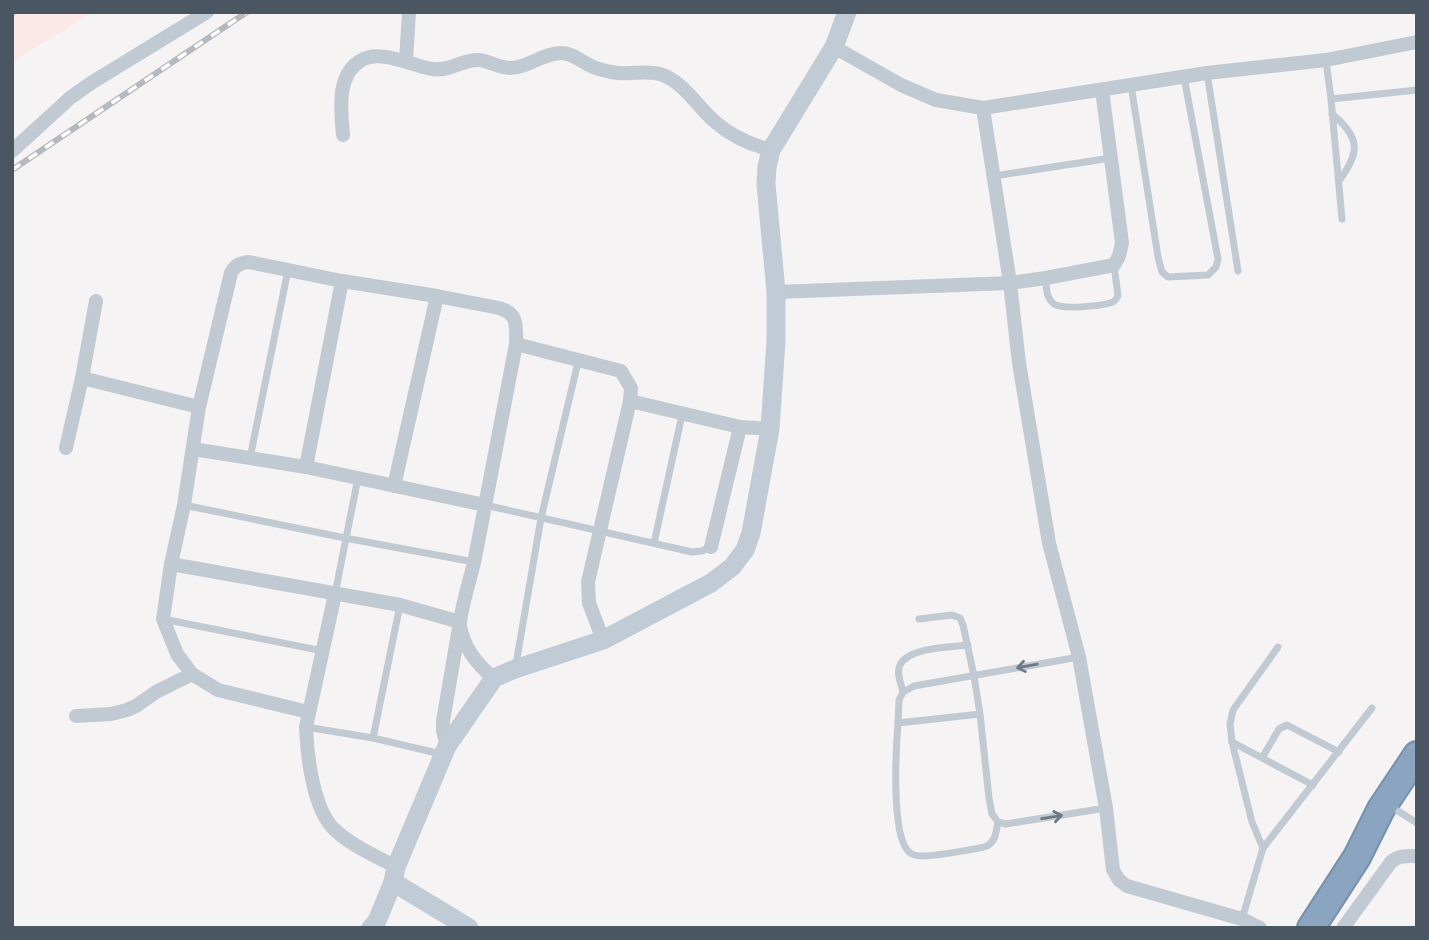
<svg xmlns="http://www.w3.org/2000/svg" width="1429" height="940" viewBox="0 0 1429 940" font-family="Montserrat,sans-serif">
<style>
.medical{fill:#fce8e6}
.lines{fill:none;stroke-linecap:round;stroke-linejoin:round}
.highway-casing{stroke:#7690ad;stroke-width:30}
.lane{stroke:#c1cad2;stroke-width:7}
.street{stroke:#c1cad2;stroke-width:14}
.secondary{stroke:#c1cbd6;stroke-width:19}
.highway{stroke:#8ba5c1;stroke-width:26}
.rail-casing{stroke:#b5b8bd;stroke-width:6}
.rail{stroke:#fff;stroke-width:3.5;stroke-dasharray:10;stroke-linecap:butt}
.oneway{stroke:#6e7983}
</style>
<rect width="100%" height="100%" fill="#f5f3f3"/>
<polygon class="medical" points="12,12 93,12 12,62"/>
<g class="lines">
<defs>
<polyline id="highway" points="1311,928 1357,857 1381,809 1417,755"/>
</defs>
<use href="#highway" class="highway-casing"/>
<g class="lane">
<polyline points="12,12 13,12"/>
<polyline points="1326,61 1331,99 1342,219"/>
<polyline points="1207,73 1238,271"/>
<polyline points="1131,85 1158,257 1162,272 1168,277 1208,275 1216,267 1218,259 1184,77"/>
<polyline points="1331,99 1417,90"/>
<path d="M1332,114c29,24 28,38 7,67"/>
<polyline points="994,176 1111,158"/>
<path d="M1046,278c0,9 0,20 8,26 8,6 46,2 56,-1 6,-2 4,-2 8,-7l-4,-31"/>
<polyline points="250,458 288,270"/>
<polyline points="184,505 345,538 474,562"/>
<polyline points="485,505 692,552 702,551 710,547"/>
<polyline points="654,543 682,415"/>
<polyline points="335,594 358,478"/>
<polyline points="400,605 373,738 441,754"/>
<polyline points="163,619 323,651"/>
<path d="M919,619l33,-4 8,3 3,7 11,51 6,38 9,84 3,16 6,8c-2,9 -2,19 -11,24 -8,3 -54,10 -64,10 -5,0 -12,-1 -15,-5 -17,-19 -12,-103 -10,-128l82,-9"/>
<polyline points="516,664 541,518 579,358"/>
<path d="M903,692c-2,-9 -7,-19 -3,-27 9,-18 51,-18 68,-20"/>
<polyline points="898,723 899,700 903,692 914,686 1079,657"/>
<polyline points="306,727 373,738"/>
<polyline points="1232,742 1313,785"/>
<polyline points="1262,758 1279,729 1287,725 1339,752"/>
<polyline points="1398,811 1417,823"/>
<polyline points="998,822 1006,824 1106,808"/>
<polyline points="1263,848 1252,822 1232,742 1230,724 1233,710 1278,647"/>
<polyline points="1242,919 1263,848 1372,708"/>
</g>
<g class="street">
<polyline points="834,47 901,85 936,100 983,108 1207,73 1326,60 1417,42"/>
<polyline points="406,61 409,12"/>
<polyline points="983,108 1010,283 1019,363 1049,543 1079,657 1106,808 1113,870 1119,880 1127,886 1242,919 1260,928"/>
<path d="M343,135c-2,-24 -7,-59 17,-74 20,-13 52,5 72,8 17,3 31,-10 47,-9 10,1 20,8 31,8 18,0 33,-15 51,-15 14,0 25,13 38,16 7,2 15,4 21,4 15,1 29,-3 43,2 22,9 34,31 51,46 16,14 37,24 57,29"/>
<polyline points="12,151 70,98 91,83 207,12"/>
<polyline points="776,292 1010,283 1046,278 1114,265 1119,256 1122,243 1102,90"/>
<polyline points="82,378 199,407"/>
<polyline points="630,401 740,427 770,429"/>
<polyline points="66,448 82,378 96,301"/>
<polyline points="193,449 306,467 485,505"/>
<polyline points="306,467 342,281"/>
<polyline points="394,486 437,296"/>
<polyline points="711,547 740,427"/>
<polyline points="171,564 400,605 460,622 443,721 443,731 447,746"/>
<path d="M335,594l-29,133c1,28 7,83 29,103 17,16 41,26 61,37"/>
<path d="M494,678c-18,-14 -30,-30 -34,-52 -1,-13 12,-52 15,-68 14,-71 27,-143 41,-214l105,27 10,17 -1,13 -42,181 1,21 14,37"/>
<path d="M308,712l-90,-22 -26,-16 -15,-20 -14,-35 8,-55 13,-59 15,-98 32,-134c4,-8 9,-10 18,-11l93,19 95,15 62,12c20,6 17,18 17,36"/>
<polyline points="76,716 111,714 127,710 136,706 156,692 192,674"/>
<path d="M1343,928l48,-66c8,-7 16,-6 26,-6"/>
</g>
<g class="secondary">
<polyline points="393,882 396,867 447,746 494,678 515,669 603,640 711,583 732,567 745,550 751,533 770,429 776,341 776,292 766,184 767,167 771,150 834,47 847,12"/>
<polyline points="371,928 377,921 393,882 469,928"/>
</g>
<use href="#highway" class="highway"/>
<defs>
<polyline id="rail" points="12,170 247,12"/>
</defs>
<use href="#rail" class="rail-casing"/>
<use href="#rail" class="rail"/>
</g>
<defs><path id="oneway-shaft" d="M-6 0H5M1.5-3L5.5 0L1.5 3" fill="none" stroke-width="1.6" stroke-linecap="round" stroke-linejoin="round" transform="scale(1.75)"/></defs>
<g class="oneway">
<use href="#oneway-shaft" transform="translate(1027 666) rotate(170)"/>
<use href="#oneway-shaft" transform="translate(1052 817) rotate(-9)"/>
</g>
<rect width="1429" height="940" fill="none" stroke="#4a5661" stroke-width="28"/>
</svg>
